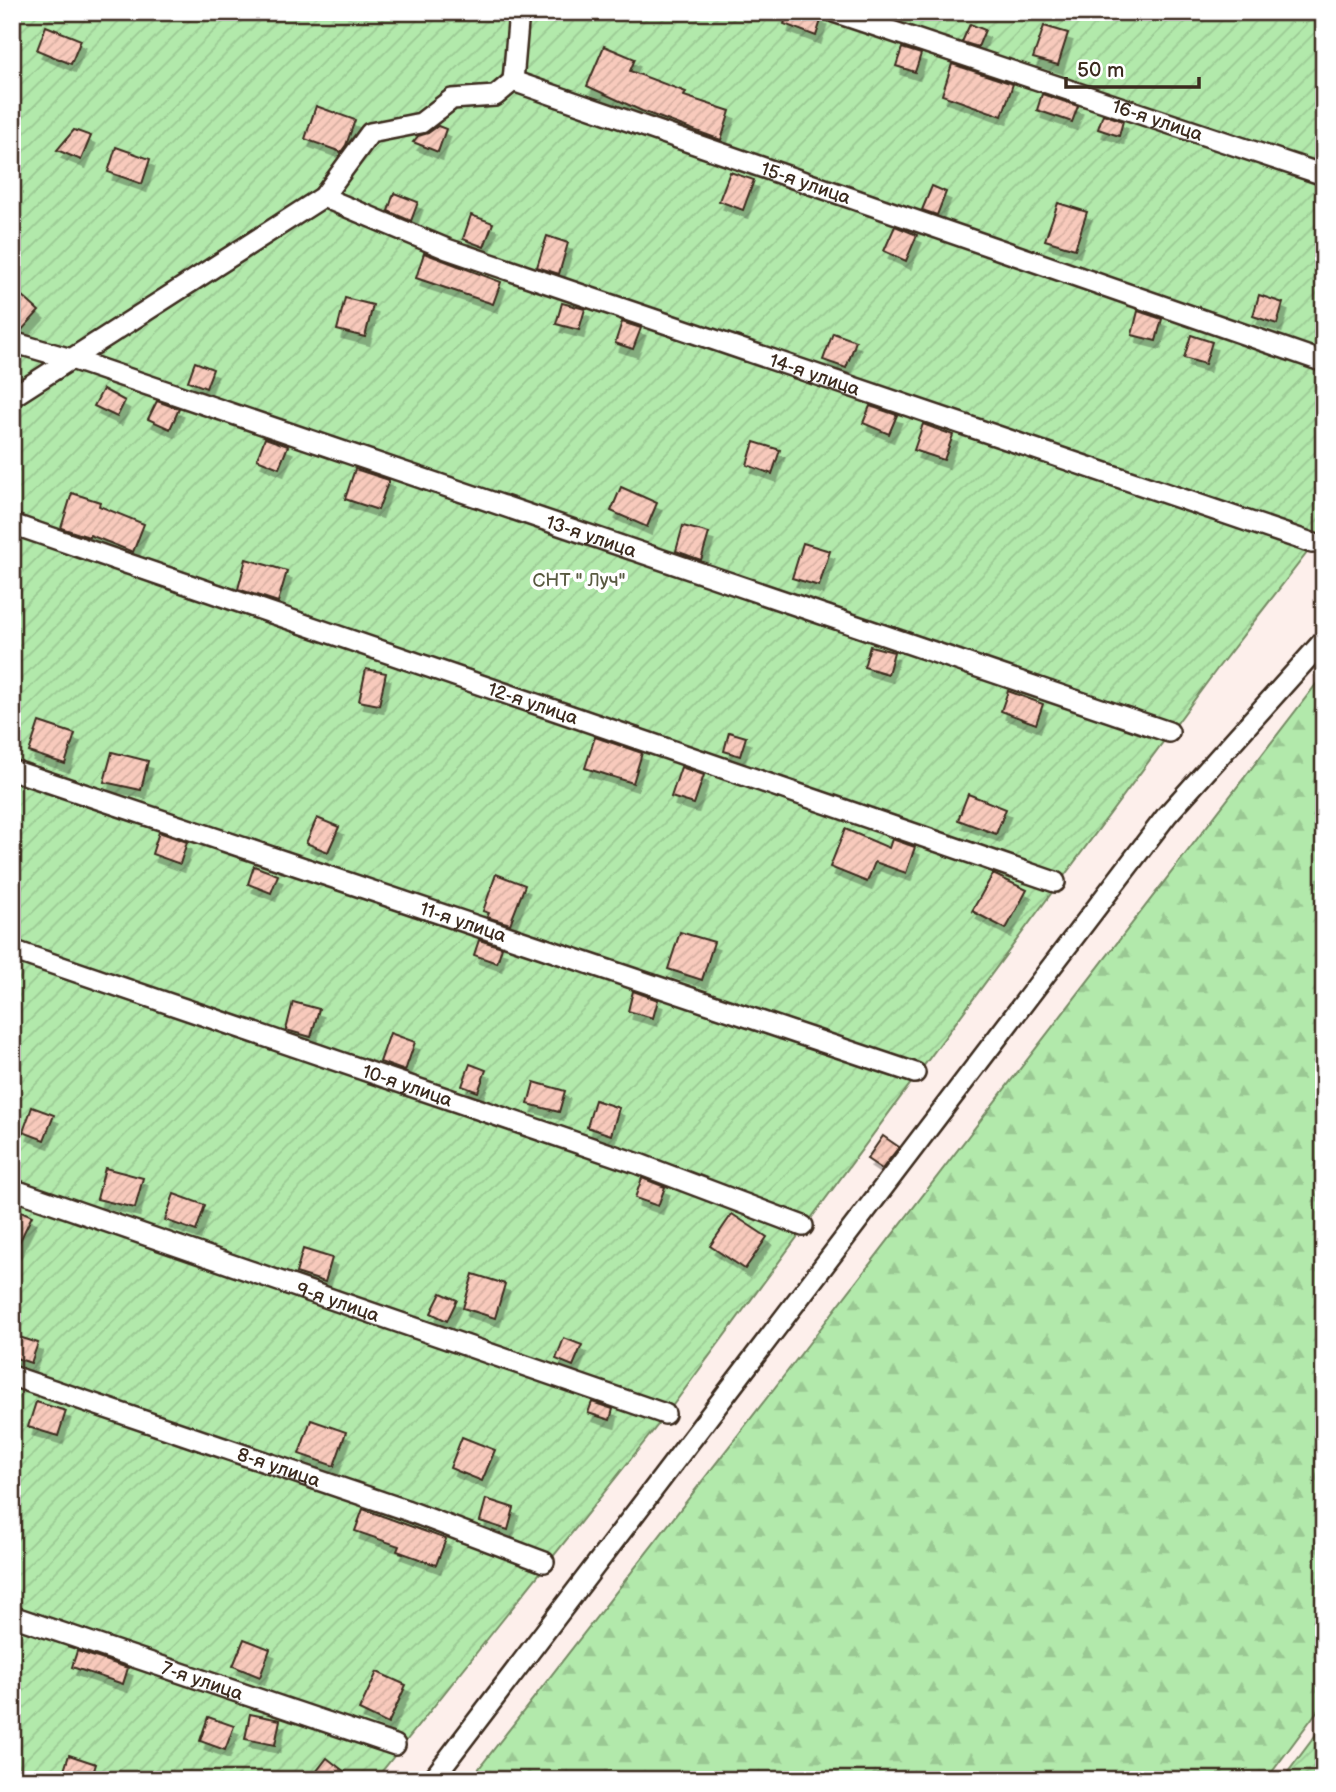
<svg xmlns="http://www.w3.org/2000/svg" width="1336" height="1792" viewBox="0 0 1336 1792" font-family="'Balsamiq Sans',sans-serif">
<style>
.forest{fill:url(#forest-firs);stroke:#768a64;stroke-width:2}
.garden{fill:url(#garden-furrows);stroke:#768a64;stroke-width:2}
.building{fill:url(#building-hatch);stroke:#3b2a1e;stroke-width:2;filter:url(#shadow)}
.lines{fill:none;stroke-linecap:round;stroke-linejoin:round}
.minor-casing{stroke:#3b2a1e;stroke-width:24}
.minor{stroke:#fff;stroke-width:19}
.labels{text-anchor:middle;stroke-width:7;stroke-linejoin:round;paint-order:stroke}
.street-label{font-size:19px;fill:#3b2a1e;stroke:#fff}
.park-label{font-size:19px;fill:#595a41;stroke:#fff}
</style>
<defs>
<pattern id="forest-firs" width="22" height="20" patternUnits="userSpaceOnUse" patternTransform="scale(1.75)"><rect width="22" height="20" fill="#b2e9ab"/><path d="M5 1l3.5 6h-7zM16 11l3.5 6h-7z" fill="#9ac893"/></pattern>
<pattern id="garden-furrows" width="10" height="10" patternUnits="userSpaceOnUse" patternTransform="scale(1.75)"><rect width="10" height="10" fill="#b2e9ab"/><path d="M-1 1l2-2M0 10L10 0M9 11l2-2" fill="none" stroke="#9ac893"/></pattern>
<pattern id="building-hatch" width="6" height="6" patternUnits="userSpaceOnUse" patternTransform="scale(1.75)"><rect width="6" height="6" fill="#f8cabc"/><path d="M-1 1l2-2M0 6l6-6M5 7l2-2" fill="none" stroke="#d6aea1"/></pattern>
<filter id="shadow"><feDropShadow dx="4.5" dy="8" stdDeviation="0" flood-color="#0004"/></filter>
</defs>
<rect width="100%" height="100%" fill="#fdefeb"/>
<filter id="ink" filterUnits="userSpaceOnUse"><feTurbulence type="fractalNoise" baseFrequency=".0143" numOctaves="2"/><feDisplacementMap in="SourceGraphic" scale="14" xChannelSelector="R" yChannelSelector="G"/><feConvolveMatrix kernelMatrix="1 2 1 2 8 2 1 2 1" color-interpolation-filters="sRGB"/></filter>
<g filter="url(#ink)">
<polygon class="forest" points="1324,674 1324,1702 1266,1780 470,1780 783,1377"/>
<g class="garden">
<polygon points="12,12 1324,12 1324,531 1217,669 665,1416 375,1780 12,1780"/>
<polygon points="1324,1724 1324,1780 1282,1780"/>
</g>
<g class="building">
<polygon points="788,12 809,12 822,17 816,36 784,24"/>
<polygon points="970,24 985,30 978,47 962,42"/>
<polygon points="46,26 81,40 71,64 37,50"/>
<polygon points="1044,26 1068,33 1058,65 1033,58"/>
<polygon points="604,46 635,59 630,71 686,92 684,96 730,111 721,140 642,111 587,86"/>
<polygon points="902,48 921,54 915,72 896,66"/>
<polygon points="952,64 1013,84 1002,116 942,95"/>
<polygon points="1042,94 1078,106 1072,122 1037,110"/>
<polygon points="316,106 355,120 346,145 341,152 305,139"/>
<polygon points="1103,114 1123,121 1119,136 1098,129"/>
<polygon points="438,126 446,129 438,152 413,142 418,136 428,133"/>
<polygon points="74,130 91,136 81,160 57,150"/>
<polygon points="116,147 150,159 142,184 108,172"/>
<polygon points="730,172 754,180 743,210 719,201"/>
<polygon points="932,186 946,192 937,215 922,210"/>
<polygon points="394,193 418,202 411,221 388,211"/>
<polygon points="1058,203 1087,212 1075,249 1045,240"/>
<polygon points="471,215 493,223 484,247 463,239"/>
<polygon points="895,226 917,235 906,261 884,251"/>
<polygon points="547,236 568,243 559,274 537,267"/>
<polygon points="424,253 501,282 493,304 416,278"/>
<polygon points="21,295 39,311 20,332 12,330 12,305"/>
<polygon points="1259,295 1283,303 1277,324 1253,316"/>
<polygon points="345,298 373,305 365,337 337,330"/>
<polygon points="562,303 585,309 579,330 556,324"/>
<polygon points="1138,311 1162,319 1156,341 1132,335"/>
<polygon points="622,322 641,328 633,349 615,343"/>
<polygon points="833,333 856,341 846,368 823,360"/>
<polygon points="1191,335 1212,342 1205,364 1184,358"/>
<polygon points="195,362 213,369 206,388 188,381"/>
<polygon points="103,389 125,401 117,417 94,406"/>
<polygon points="157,401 179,409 170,429 148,419"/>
<polygon points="870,406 897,415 889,434 863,423"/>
<polygon points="923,424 953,435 944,460 914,450"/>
<polygon points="265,438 288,446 279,468 257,459"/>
<polygon points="754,442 780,450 772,474 747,465"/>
<polygon points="355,469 389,480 378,510 345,499"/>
<polygon points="621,487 657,503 647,527 611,511"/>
<polygon points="72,493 100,502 99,506 144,524 133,552 90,535 89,537 61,528"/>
<polygon points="683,526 709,533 701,560 676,551"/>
<polygon points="803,543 830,551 819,586 792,578"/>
<polygon points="246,559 287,571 278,602 238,589"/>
<polygon points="870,646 894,652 888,674 864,667"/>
<polygon points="366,669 386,673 379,705 359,701"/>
<polygon points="1008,691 1043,704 1036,724 1001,711"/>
<polygon points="39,722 75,734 65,764 29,752"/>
<polygon points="729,732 746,737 740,756 724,751"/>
<polygon points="595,737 642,753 633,783 585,768"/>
<polygon points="112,752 148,761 141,790 104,782"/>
<polygon points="681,767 704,775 694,804 671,797"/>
<polygon points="968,794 1006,809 996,834 958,820"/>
<polygon points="317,818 339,827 328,852 306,843"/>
<polygon points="845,829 889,848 892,839 915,847 906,873 875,862 867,882 830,867"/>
<polygon points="159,832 187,842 180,864 152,854"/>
<polygon points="254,866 278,875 271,893 248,884"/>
<polygon points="496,874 525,885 510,924 487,917 489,913 483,911"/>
<polygon points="993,874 1027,890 1006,929 972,911"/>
<polygon points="680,932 714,942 702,980 668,969"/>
<polygon points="479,940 502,947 497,963 474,955"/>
<polygon points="633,991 658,1000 653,1018 628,1011"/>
<polygon points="293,1002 319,1009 311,1037 286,1030"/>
<polygon points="390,1033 415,1042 405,1071 380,1062"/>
<polygon points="470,1064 486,1070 478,1092 462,1086"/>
<polygon points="534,1082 565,1091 559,1112 528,1104"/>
<polygon points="595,1100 619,1108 611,1135 587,1127"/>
<polygon points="32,1107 54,1115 44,1140 23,1132"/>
<polygon points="883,1136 899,1147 882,1169 867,1159"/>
<polygon points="105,1168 143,1178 135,1208 97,1199"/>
<polygon points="642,1178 665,1187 658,1206 635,1198"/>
<polygon points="174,1194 205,1205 196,1231 165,1220"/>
<polygon points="12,1207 32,1216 12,1257"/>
<polygon points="732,1214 767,1237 745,1269 710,1246"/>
<polygon points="303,1249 332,1258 325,1282 296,1273"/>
<polygon points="473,1274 505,1284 495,1318 463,1308"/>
<polygon points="441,1293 457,1300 447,1321 431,1313"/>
<polygon points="19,1337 38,1343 31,1363 13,1357"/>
<polygon points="564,1338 582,1345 573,1366 556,1359"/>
<polygon points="36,1402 66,1411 58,1436 28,1427"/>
<polygon points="592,1402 613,1409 610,1420 588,1413"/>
<polygon points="311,1420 346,1432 334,1466 299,1454"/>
<polygon points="462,1437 495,1450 482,1481 450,1468"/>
<polygon points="486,1499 514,1508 508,1530 480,1521"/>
<polygon points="363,1509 446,1539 436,1565 397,1551 399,1546 355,1531"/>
<polygon points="244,1639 270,1649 260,1677 233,1666"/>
<polygon points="77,1651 128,1668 123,1684 72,1667"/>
<polygon points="377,1672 406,1685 388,1724 359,1710"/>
<polygon points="250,1714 280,1720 275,1745 245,1739"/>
<polygon points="208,1717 234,1726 225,1750 200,1741"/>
<polygon points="69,1755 96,1764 91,1780 61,1780"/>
<polygon points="327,1758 355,1780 310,1780"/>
</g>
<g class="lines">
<defs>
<g id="minor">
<path id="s1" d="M834,12l490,163"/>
<polyline points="513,81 519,12"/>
<path id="s2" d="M323,197l124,52 865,294"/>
<path id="s3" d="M12,342l59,17 1098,373"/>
<path id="s4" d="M12,397l311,-200 47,-64 51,-10 31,-24 43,-3 18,-15 811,281"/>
<path id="s5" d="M12,524l1043,358"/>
<path id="s6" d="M12,770l903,303"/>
<path id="s7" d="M12,950l627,214 164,62"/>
<path id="s8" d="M12,1189l653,225"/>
<path id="s9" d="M12,1376l394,134 138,52"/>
<path id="s10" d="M12,1616l383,129"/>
<polyline points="432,1780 1167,815 1324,640"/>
</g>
</defs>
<use href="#minor" class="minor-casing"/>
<use href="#minor" class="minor"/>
</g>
</g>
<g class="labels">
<g class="street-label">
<text dy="7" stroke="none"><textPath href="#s1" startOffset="341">16-я улица</textPath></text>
<text dy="7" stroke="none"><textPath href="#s4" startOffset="917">15-я улица</textPath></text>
<text dy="7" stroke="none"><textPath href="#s2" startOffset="523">14-я улица</textPath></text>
<text dy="7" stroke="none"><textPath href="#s3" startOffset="611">13-я улица</textPath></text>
<text dy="7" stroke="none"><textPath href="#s5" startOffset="551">12-я улица</textPath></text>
<text dy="7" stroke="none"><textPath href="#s6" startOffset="476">11-я улица</textPath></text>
<text dy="7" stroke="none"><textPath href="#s7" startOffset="418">10-я улица</textPath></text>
<text dy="7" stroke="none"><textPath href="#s8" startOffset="345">9-я улица</textPath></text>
<text dy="7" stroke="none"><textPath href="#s9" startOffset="282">8-я улица</textPath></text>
<text dy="7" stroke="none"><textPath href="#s10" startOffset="201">7-я улица</textPath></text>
</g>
<g class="park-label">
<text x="579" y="586">СНТ " Луч"</text>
</g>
</g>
<rect width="1336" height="1792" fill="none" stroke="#fff" stroke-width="42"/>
<rect x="21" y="21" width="1294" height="1750" fill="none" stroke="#3b2a1e" stroke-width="2.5" filter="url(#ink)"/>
<path d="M1066 77v10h133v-10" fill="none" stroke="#3b2a1e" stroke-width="3.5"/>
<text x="1077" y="77" font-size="21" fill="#3b2a1e" stroke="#ffffff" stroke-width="5" paint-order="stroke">50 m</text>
</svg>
